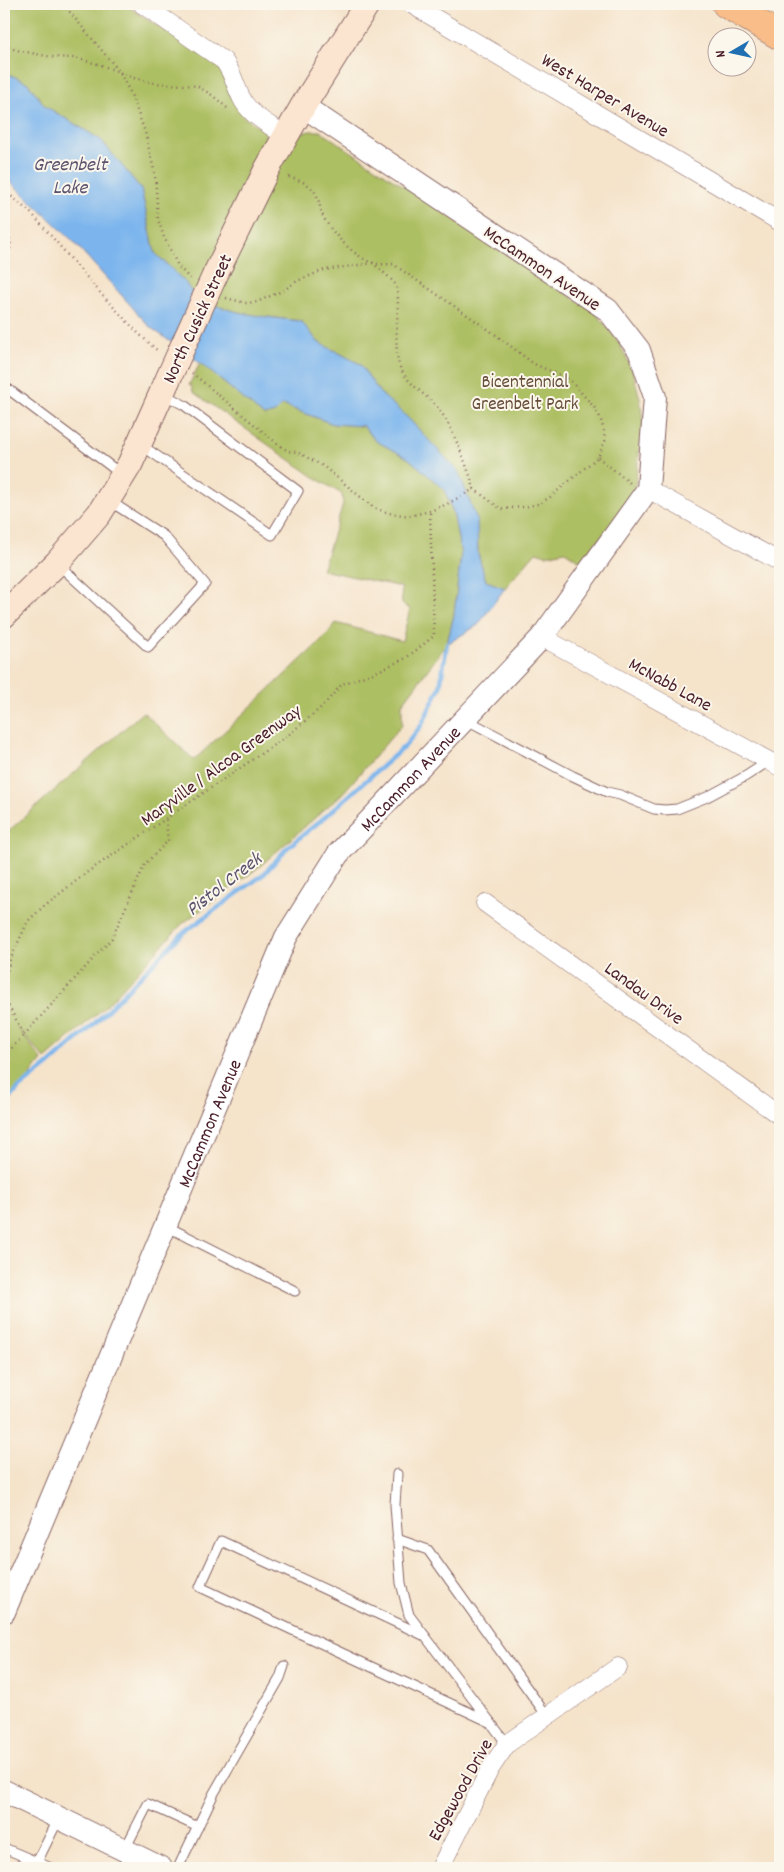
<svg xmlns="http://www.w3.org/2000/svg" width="784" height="1872" viewBox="0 0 784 1872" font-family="Dekko,sans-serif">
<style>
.green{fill:#adbf63;stroke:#7c6f47}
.water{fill:#7cb5ed;stroke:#636a8c}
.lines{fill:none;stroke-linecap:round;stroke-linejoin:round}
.stream{stroke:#7cb5ed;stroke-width:4.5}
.service-casing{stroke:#866463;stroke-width:11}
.minor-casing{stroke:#866463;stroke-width:19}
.tertiary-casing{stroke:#866463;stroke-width:24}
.secondary-casing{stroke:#866463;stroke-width:27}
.primary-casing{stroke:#866463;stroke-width:29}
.path{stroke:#866463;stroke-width:2.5;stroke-dasharray:1 4;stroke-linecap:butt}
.service{stroke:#fff;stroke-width:9}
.minor{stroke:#fff;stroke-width:18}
.tertiary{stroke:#fff;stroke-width:22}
.secondary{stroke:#fce5d0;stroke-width:25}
.primary{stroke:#f8bd89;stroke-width:28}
.secondary-bridge-casing{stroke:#866463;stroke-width:27;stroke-linecap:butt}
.secondary-bridge{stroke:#fce5d0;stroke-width:25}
.labels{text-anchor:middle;stroke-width:4;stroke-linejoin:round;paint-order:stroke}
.street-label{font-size:19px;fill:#4a1f2b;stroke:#fbf7ec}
.park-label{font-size:19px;fill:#684f3c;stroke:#fbf7ec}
.water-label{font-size:20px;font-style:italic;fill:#5c546f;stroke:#fbf7ec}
</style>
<rect width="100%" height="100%" fill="#fbf7ec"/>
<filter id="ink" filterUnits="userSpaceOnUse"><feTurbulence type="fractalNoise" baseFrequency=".02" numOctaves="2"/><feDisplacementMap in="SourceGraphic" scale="10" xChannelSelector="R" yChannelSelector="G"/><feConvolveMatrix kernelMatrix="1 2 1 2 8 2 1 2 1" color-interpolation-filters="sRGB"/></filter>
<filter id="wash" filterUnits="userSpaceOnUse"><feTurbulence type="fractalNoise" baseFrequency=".0096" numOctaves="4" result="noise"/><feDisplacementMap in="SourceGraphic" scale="20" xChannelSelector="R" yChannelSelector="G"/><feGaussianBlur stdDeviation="1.12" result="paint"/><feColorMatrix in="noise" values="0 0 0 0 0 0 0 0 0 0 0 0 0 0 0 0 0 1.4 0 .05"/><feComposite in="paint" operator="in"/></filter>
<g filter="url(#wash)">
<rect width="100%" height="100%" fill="#f5e3ca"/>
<g class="green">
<polygon points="4,4 124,4 212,62 221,70 233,101 244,117 264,131 267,140 310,131 320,131 596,313 618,341 632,369 640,398 643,423 635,485 624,511 580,561 565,551 546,555 536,552 505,588 486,581 478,554 477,520 425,436 407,417 380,393 360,364 318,342 301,321 251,315 223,309 188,289 186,283 155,253 141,189 101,140 45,106 28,83 4,72"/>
<polygon points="200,363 264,416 275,413 283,405 333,424 363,426 376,441 408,458 444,489 453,512 461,554 454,615 447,644 402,704 402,725 342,794 259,867 182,924 107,1005 45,1059 17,1027 42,1060 4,1110 4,1019 7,1015 4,1010 4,835 143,712 194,760 324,638 336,623 402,641 410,609 402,604 401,587 322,570 343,504 342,494 317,479 193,392 192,387 189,385"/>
</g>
<path class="water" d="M4,72l24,11 17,23 56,34 40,49 14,64 31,30c11,29 88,35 115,38l17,21 42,22 20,29 27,24 51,54 19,49 1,34 8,27 19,7 -27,37 -31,19 7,-29 7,-61 -8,-42 -9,-23 -36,-31 -32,-17 -13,-15 -30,-2 -50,-19 -8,8 -11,3 -64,-53 -50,-36 -78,-87 -68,-64z"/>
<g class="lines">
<polyline class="stream" points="4,1106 18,1089 47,1066 91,1027 182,934 264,874 287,848 325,817 405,746 421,726 440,687 447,644"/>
</g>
</g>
<g filter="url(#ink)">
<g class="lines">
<defs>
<g id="service">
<polyline points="4,386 121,474"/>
<polyline points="141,445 272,535 298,491 184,405 163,394"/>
<polyline points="59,565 148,647 205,584 164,536 108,500"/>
<polyline points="465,719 573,776 607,792 620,795 654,809 665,810 677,809 707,797 746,776 769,761"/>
<polyline points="166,1226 295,1291"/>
<polyline points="397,1474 395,1505 401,1583 409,1615 507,1744"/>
<polyline points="397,1539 428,1550 547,1716"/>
<polyline points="425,1636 221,1541 200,1587 490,1722"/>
<polyline points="4,1848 51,1868"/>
<polyline points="125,1849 148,1804 198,1827"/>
<polyline points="37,1862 59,1818"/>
<polyline points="178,1868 214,1793 280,1678 284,1666"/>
</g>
<g id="minor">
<path d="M142,4l82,57c10,14 10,22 17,36 8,18 29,28 45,39"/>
<polyline points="411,4 780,222"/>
<polyline points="648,489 780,562"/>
<polyline points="542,637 780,767"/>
<polyline points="485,903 780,1116"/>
<polyline points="440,1868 490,1769 507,1744 618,1667"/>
</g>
<g id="tertiary">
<path id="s1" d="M4,1612l282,-675 52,-83 204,-217 106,-148 7,-92 -16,-47 -31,-40 -305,-204"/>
<polyline points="4,1791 161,1868"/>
</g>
<g id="secondary">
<polyline points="215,275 267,169 303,106 367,4"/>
<polyline points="4,615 57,563 99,514 130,464 169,377"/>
</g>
<polyline id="primary" points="726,4 780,36"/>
</defs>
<use href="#service" class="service-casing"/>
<use href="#minor" class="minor-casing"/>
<use href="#tertiary" class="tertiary-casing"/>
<use href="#secondary" class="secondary-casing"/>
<use href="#primary" class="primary-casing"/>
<g class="path">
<polyline points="63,4 119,71 131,94 145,132 155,174 158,219 164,237 178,266 192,281"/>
<polyline points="4,45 16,50 52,57 75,58 101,65 134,78 155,83 197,86 212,95 227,108"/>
<polyline points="4,190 33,215 103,296 139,334 158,351"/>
<polyline points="4,219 9,233 11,247 9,250 4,252"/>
<path d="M226,298l19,5 12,-1 27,-12 13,-9 27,-11 49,-7c7,7 17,14 22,21 8,10 -4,61 5,83 7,18 30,29 41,45 12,17 27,56 33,77"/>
<path d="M192,373l87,72 9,6 9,1 26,14 51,42 15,5 20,3 21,-5 17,-7 27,-15 27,20 23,-2 14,-3 11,-6 49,-41 7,-16 -1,-10 -4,-14 -6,-10 -25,-28 -35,-15 -42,-32 -99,-68c-6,0 -14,1 -20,-1 -17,-5 -43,-31 -50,-47 -5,-12 -3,-22 -15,-31 -5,-4 -15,-6 -21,-9"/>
<polyline points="598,457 630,483"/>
<polyline points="4,985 10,960 28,921 45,905 89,871 287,736 323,706 342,684 376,672 406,658 434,636 430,511"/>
<polyline points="4,997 24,1035 4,1056"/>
<polyline points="24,1035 112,938 145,864 168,841 166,820"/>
</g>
<use href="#service" class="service"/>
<use href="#minor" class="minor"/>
<use href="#tertiary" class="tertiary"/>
<use href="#secondary" class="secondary"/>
<use href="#primary" class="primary"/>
<defs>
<polyline id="secondary-bridge" points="169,377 215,275"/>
</defs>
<use href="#secondary-bridge" class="secondary-bridge-casing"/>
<use href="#secondary-bridge" class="secondary-bridge"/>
</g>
</g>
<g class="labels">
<g class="street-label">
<text transform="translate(606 94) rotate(31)" y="7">West Harper Avenue</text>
<text transform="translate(543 267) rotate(34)" y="7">McCammon Avenue</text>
<text transform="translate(196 318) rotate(-65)" y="7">North Cusick Street</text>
<text transform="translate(671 683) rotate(29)" y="7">McNabb Lane</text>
<text transform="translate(220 764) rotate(-36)" y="7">Maryville / Alcoa Greenway</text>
<text dy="7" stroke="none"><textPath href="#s1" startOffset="934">McCammon Avenue</textPath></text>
<text transform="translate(645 992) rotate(36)" y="7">Landau Drive</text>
<text dy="7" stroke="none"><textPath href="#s1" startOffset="530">McCammon Avenue</textPath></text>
<text transform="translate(459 1789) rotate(-61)" y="7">Edgewood Drive</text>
</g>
<g class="park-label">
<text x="525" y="387">Bicentennial<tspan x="525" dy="22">Greenbelt Park</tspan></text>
</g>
<g class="water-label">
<text x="70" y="170">Greenbelt<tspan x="70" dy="23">Lake</tspan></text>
<text transform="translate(223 883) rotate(-38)" y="7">Pistol Creek</text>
</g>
</g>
<rect width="784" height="1872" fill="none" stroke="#fbf7ec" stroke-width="20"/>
<g transform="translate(732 52) rotate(261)"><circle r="24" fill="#fbf7ec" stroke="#b4a19f"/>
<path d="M0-4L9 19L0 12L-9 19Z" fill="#1f6fb2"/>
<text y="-8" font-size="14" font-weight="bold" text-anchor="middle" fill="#4a1f2b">N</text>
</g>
</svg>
